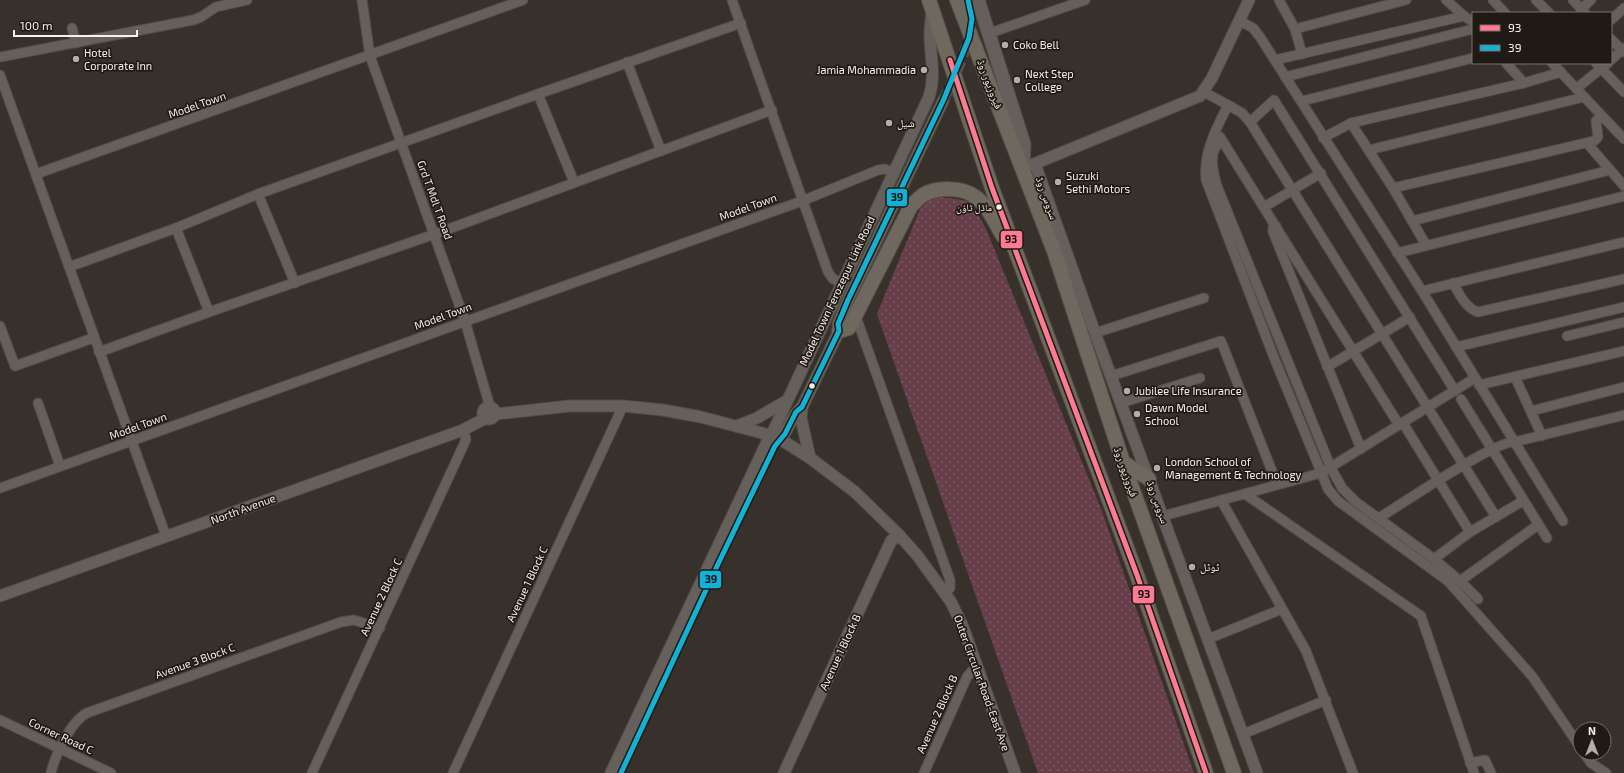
<svg xmlns="http://www.w3.org/2000/svg" width="1624" height="773" viewBox="0 0 1624 773" font-family="'Exo 2','Noto Naskh Arabic',sans-serif">
<style>
.green{fill:url(#green-dots)}
.lines{fill:none;stroke-linecap:round;stroke-linejoin:round}
.tertiary-tunnel{stroke:#554e48;stroke-width:11;stroke-dasharray:11 5.5;stroke-linecap:butt}
.minor-casing{stroke:#524d47;stroke-width:11}
.tertiary-casing{stroke:#524d47;stroke-width:13}
.secondary-casing{stroke:#524d47;stroke-width:15}
.primary-casing{stroke:#524d47;stroke-width:16}
.minor{stroke:#65605b;stroke-width:9}
.tertiary{stroke:#65605b;stroke-width:11}
.secondary{stroke:#65605b;stroke-width:13}
.primary{stroke:#6e685e;stroke-width:14}
.bus-1-casing{stroke:#201a15;stroke-width:8}
.bus-2-casing{stroke:#201a15;stroke-width:8}
.bus-1{stroke:#fe7a93;stroke-width:5}
.bus-2{stroke:#13b2d5;stroke-width:5}
.poi-dot{fill:#b5ada6;stroke:#201a15;stroke-width:1.5}
.bus-dot{fill:#f8f0e9;stroke:#201a15;stroke-width:1.5}
.labels{text-anchor:middle;stroke-width:3.5;stroke-linejoin:round;paint-order:stroke}
.bus-label{font-size:10px;fill:#f8f0e9;stroke:#201a15;text-anchor:end}
.poi-label{font-size:11px;fill:#f8f0e9;stroke:#201a15;text-anchor:start}
.street-label{font-size:11px;fill:#f8f0e9;stroke:#201a15}
.line-badge{stroke:#201a15;stroke-width:1.5}
.pale-badge-label{font-size:11px;text-anchor:middle;font-weight:bold;fill:#111}
</style>
<defs>
<pattern id="green-dots" width="8" height="8" patternUnits="userSpaceOnUse"><rect width="8" height="8" fill="#673f4b"/><path d="M2 2h.1M6 6h.1" fill="none" stroke="#7e5b65" stroke-width="1.8" stroke-linecap="round"/></pattern>
</defs>
<rect width="100%" height="100%" fill="#38312b"/>
<polygon class="green" points="933,196 970,201 986,229 1100,506 1194,773 1038,773 877,314 920,209"/>
<g class="lines">
<path class="tertiary-tunnel" d="M943,101c14,-32 35,-66 25,-101"/>
<defs>
<g id="minor">
<polyline points="362,0 370,56 465,321 490,407"/>
<polyline points="732,0 828,272 833,279 842,283"/>
<polyline points="1279,0 1295,29 1302,54"/>
<polyline points="1446,0 1464,16"/>
<polyline points="1493,0 1505,13"/>
<polyline points="1536,0 1549,13"/>
<polyline points="1573,0 1585,13"/>
<polyline points="1581,9 1591,0"/>
<polyline points="1611,20 1624,8"/>
<polyline points="1240,21 1253,28 1260,37 1422,291 1563,521"/>
<polyline points="72,28 76,43"/>
<polyline points="1295,29 1406,0"/>
<polyline points="990,33 1085,0"/>
<polyline points="1611,39 1624,52"/>
<polyline points="0,57 193,20 201,17 216,7 247,0"/>
<polyline points="1275,60 1464,16 1473,22"/>
<polyline points="1611,60 1624,48"/>
<polyline points="627,62 661,151"/>
<polyline points="1506,63 1524,83"/>
<polyline points="1552,63 1624,139"/>
<polyline points="1596,63 1624,92"/>
<polyline points="0,75 166,536"/>
<polyline points="1285,77 1473,29"/>
<polyline points="1577,88 1608,63"/>
<path d="M1204,92l24,13c-12,24 -25,48 -22,75l69,180 53,129 10,12 110,80 84,95 48,71"/>
<polyline points="538,94 574,182"/>
<polyline points="1302,101 1473,58"/>
<polyline points="1228,105 1242,113 1250,122 1496,517"/>
<polyline points="1250,122 1274,100 1455,391"/>
<polyline points="1351,123 1393,188 1426,245"/>
<polyline points="1220,137 1399,425"/>
<polyline points="1323,138 1351,123 1524,83 1561,72"/>
<path d="M1222,141c-15,8 -9,31 -5,45l114,282 11,20 14,14 78,57 26,22 78,-56"/>
<polyline points="1587,143 1624,186"/>
<polyline points="1369,150 1584,97"/>
<polyline points="36,174 523,0"/>
<polyline points="1393,188 1594,141 1598,137 1596,121 1601,116"/>
<polyline points="258,194 295,283"/>
<polyline points="1264,207 1321,173"/>
<polyline points="1412,221 1610,170"/>
<polyline points="1276,226 1273,227 1273,232 1361,449"/>
<polyline points="176,228 209,312"/>
<polyline points="1397,253 1624,196"/>
<polyline points="69,267 176,228 258,194 538,94 741,23"/>
<path d="M1453,283c6,11 13,25 25,29l146,-33"/>
<polyline points="1422,291 1624,242"/>
<polyline points="855,314 950,580 950,588 945,593"/>
<polyline points="0,326 15,366 93,338"/>
<polyline points="1095,333 1204,298"/>
<polyline points="1567,336 1624,322"/>
<polyline points="1456,347 1624,307"/>
<polyline points="99,352 209,312 435,234 772,110"/>
<polyline points="1327,367 1410,317"/>
<polyline points="1111,376 1221,341 1277,484"/>
<polyline points="1515,377 1542,436"/>
<polyline points="1479,385 1624,351"/>
<polyline points="1461,399 1547,538"/>
<polyline points="38,403 60,466"/>
<polyline points="1121,403 1200,378"/>
<polyline points="1531,411 1624,387"/>
<polyline points="1403,423 1470,532"/>
<polyline points="0,488 802,201 878,170 885,169 893,172"/>
<polyline points="1245,494 1421,616 1474,773"/>
<polyline points="1221,500 1306,651 1353,773"/>
<polyline points="1163,516 1321,473 1475,378"/>
<path d="M1379,518c21,-13 117,-78 135,-76l110,-27"/>
<polyline points="1434,559 1470,532 1523,501"/>
<polyline points="1460,581 1478,599"/>
<polyline points="1208,639 1282,609"/>
<polyline points="0,720 111,773"/>
<polyline points="1243,734 1326,700"/>
<polyline points="1584,753 1591,763 1606,773"/>
<polyline points="1470,763 1485,760 1491,773"/>
<path d="M51,773c4,-18 20,-52 36,-60l254,-91 13,-2 26,8"/>
<polyline points="312,773 464,444 466,439 463,430"/>
<polyline points="453,773 623,406"/>
<polyline points="924,773 967,677 972,671 977,670"/>
</g>
<g id="tertiary">
<polyline points="1035,164 1095,333 1257,773"/>
<polyline points="1029,166 1200,96 1212,78 1249,0"/>
<circle cx="489" cy="413" r="6"/>
<polyline points="802,407 801,418 810,458"/>
<polyline points="496,414 569,406 623,406 663,410 701,417 762,433 780,439 810,458 855,492 899,535 917,555 951,602 963,627 1015,773"/>
<polyline points="737,426 757,418 786,401"/>
<path d="M771,436l158,-339c7,-22 1,-41 1,-63 0,-7 1,-14 2,-22"/>
<path d="M780,439c9,-9 11,-23 22,-32l37,-76 -1,-7 10,-24 95,-199"/>
<polyline points="0,596 463,430 486,418"/>
<polyline points="784,773 891,541 899,535"/>
</g>
<g id="secondary">
<polyline points="978,0 1024,144 1023,168"/>
<polyline points="612,773 771,436"/>
</g>
<g id="primary">
<polyline points="929,0 992,188 1137,575 1206,773"/>
<polyline points="957,0 1054,251 1123,462 1234,773"/>
<path d="M839,331l10,-3 62,-122c4,-4 8,-8 12,-11 13,-8 39,-8 51,1 14,9 21,27 29,40"/>
<polyline points="1123,462 1149,479"/>
</g>
</defs>
<use href="#minor" class="minor-casing"/>
<use href="#tertiary" class="tertiary-casing"/>
<use href="#secondary" class="secondary-casing"/>
<use href="#primary" class="primary-casing"/>
<use href="#minor" class="minor"/>
<use href="#tertiary" class="tertiary"/>
<use href="#secondary" class="secondary"/>
<use href="#primary" class="primary"/>
<defs>
<polyline id="bus-1" points="950,60 992,188 1137,575 1206,773"/>
<polyline id="bus-2" points="621,773 719,562 775,446 785,434 796,412 802,407 839,331 838,324 848,300 943,101 969,38 972,19 968,0"/>
</defs>
<use href="#bus-1" class="bus-1-casing"/>
<use href="#bus-2" class="bus-2-casing"/>
<use href="#bus-1" class="bus-1"/>
<use href="#bus-2" class="bus-2"/>
</g>
<g class="poi-dot">
<circle cx="1005" cy="45" r="4"/>
<circle cx="76" cy="59" r="4"/>
<circle cx="924" cy="70" r="4"/>
<circle cx="1017" cy="80" r="4"/>
<circle cx="889" cy="123" r="4"/>
<circle cx="1058" cy="182" r="4"/>
<circle cx="1127" cy="391" r="4"/>
<circle cx="1137" cy="414" r="4"/>
<circle cx="1157" cy="468" r="4"/>
<circle cx="1192" cy="567" r="4"/>
</g>
<g class="bus-dot">
<circle cx="999" cy="207" r="3.5"/>
<circle cx="812" cy="386" r="3.5"/>
</g>
<g class="labels">
<g class="bus-label">
<text x="992" y="211">ماڈل ٹاؤن</text>
</g>
<g class="poi-label">
<text x="1013" y="49">Coko Bell</text>
<text x="84" y="57">Hotel<tspan x="84" dy="13">Corporate Inn</tspan></text>
<text x="916" y="74" text-anchor="end">Jamia Mohammadia</text>
<text x="1025" y="78">Next Step<tspan x="1025" dy="13">College</tspan></text>
<text x="897" y="127">شیل</text>
<text x="1066" y="180">Suzuki<tspan x="1066" dy="13">Sethi Motors</tspan></text>
<text x="1135" y="395">Jubilee Life Insurance</text>
<text x="1145" y="412">Dawn Model<tspan x="1145" dy="13">School</tspan></text>
<text x="1165" y="466">London School of<tspan x="1165" dy="13">Management &amp; Technology</tspan></text>
<text x="1200" y="571">ٹوٹل</text>
</g>
<g class="street-label">
<text transform="translate(990 84) rotate(69)" y="4">فیروزپور روڈ</text>
<text transform="translate(197 105) rotate(-19)" y="4">Model Town</text>
<text transform="translate(1047 198) rotate(70)" y="4">سروس روڈ</text>
<text transform="translate(435 200) rotate(70)" y="4">Grd T Mdl T Road</text>
<text transform="translate(748 207) rotate(-20)" y="4">Model Town</text>
<text transform="translate(837 291) rotate(-65)" y="4">Model Town Ferozepur Link Road</text>
<text transform="translate(443 316) rotate(-20)" y="4">Model Town</text>
<text transform="translate(138 426) rotate(-20)" y="4">Model Town</text>
<text transform="translate(1126 472) rotate(71)" y="4">فیروزپور روڈ</text>
<text transform="translate(1158 502) rotate(70)" y="4">سروس روڈ</text>
<text transform="translate(243 509) rotate(-20)" y="4">North Avenue</text>
<text transform="translate(527 584) rotate(-65)" y="4">Avenue 1 Block C</text>
<text transform="translate(381 597) rotate(-65)" y="4">Avenue 2 Block C</text>
<text transform="translate(840 652) rotate(-65)" y="4">Avenue 1 Block B</text>
<text transform="translate(195 661) rotate(-20)" y="4">Avenue 3 Block C</text>
<text transform="translate(982 683) rotate(70)" y="4">Outer Circular Road-East Ave</text>
<text transform="translate(937 714) rotate(-66)" y="4">Avenue 2 Block B</text>
<text transform="translate(61 736) rotate(25)" y="4">Corner Road C</text>
</g>
</g>
<g class="line-badge">
<rect x="886" y="188" width="22" height="19" rx="4" fill="#13b2d5"/>
<rect x="1000" y="230" width="23" height="19" rx="4" fill="#fe7a93"/>
<rect x="699" y="570" width="23" height="19" rx="4" fill="#13b2d5"/>
<rect x="1132" y="585" width="23" height="19" rx="4" fill="#fe7a93"/>
</g>
<g class="pale-badge-label">
<text x="897" y="201">39</text>
<text x="1011" y="243">93</text>
<text x="711" y="583">39</text>
<text x="1144" y="598">93</text>
</g>
<rect x="1472" y="12" width="140" height="52" fill="#201a15" stroke="#76706a"/>
<rect x="1480" y="25" width="20" height="6" fill="#fe7a93" stroke="#76706a"/>
<text x="1508" y="32" font-size="12" fill="#f8f0e9">93</text>
<rect x="1480" y="45" width="20" height="6" fill="#13b2d5" stroke="#76706a"/>
<text x="1508" y="52" font-size="12" fill="#f8f0e9">39</text>
<g transform="translate(1592 741)"><circle r="19" fill="#201a15" stroke="#76706a"/>
<path d="M0-3L7 15L0 10L-7 15Z" fill="#b5ada6"/>
<text y="-6" font-size="11" font-weight="bold" text-anchor="middle" fill="#f8f0e9">N</text>
</g>
<path d="M14 30v6h123v-6" fill="none" stroke="#f8f0e9" stroke-width="2"/>
<text x="20" y="30" font-size="12" fill="#f8f0e9" stroke="#201a15" stroke-width="3" paint-order="stroke">100 m</text>
</svg>
